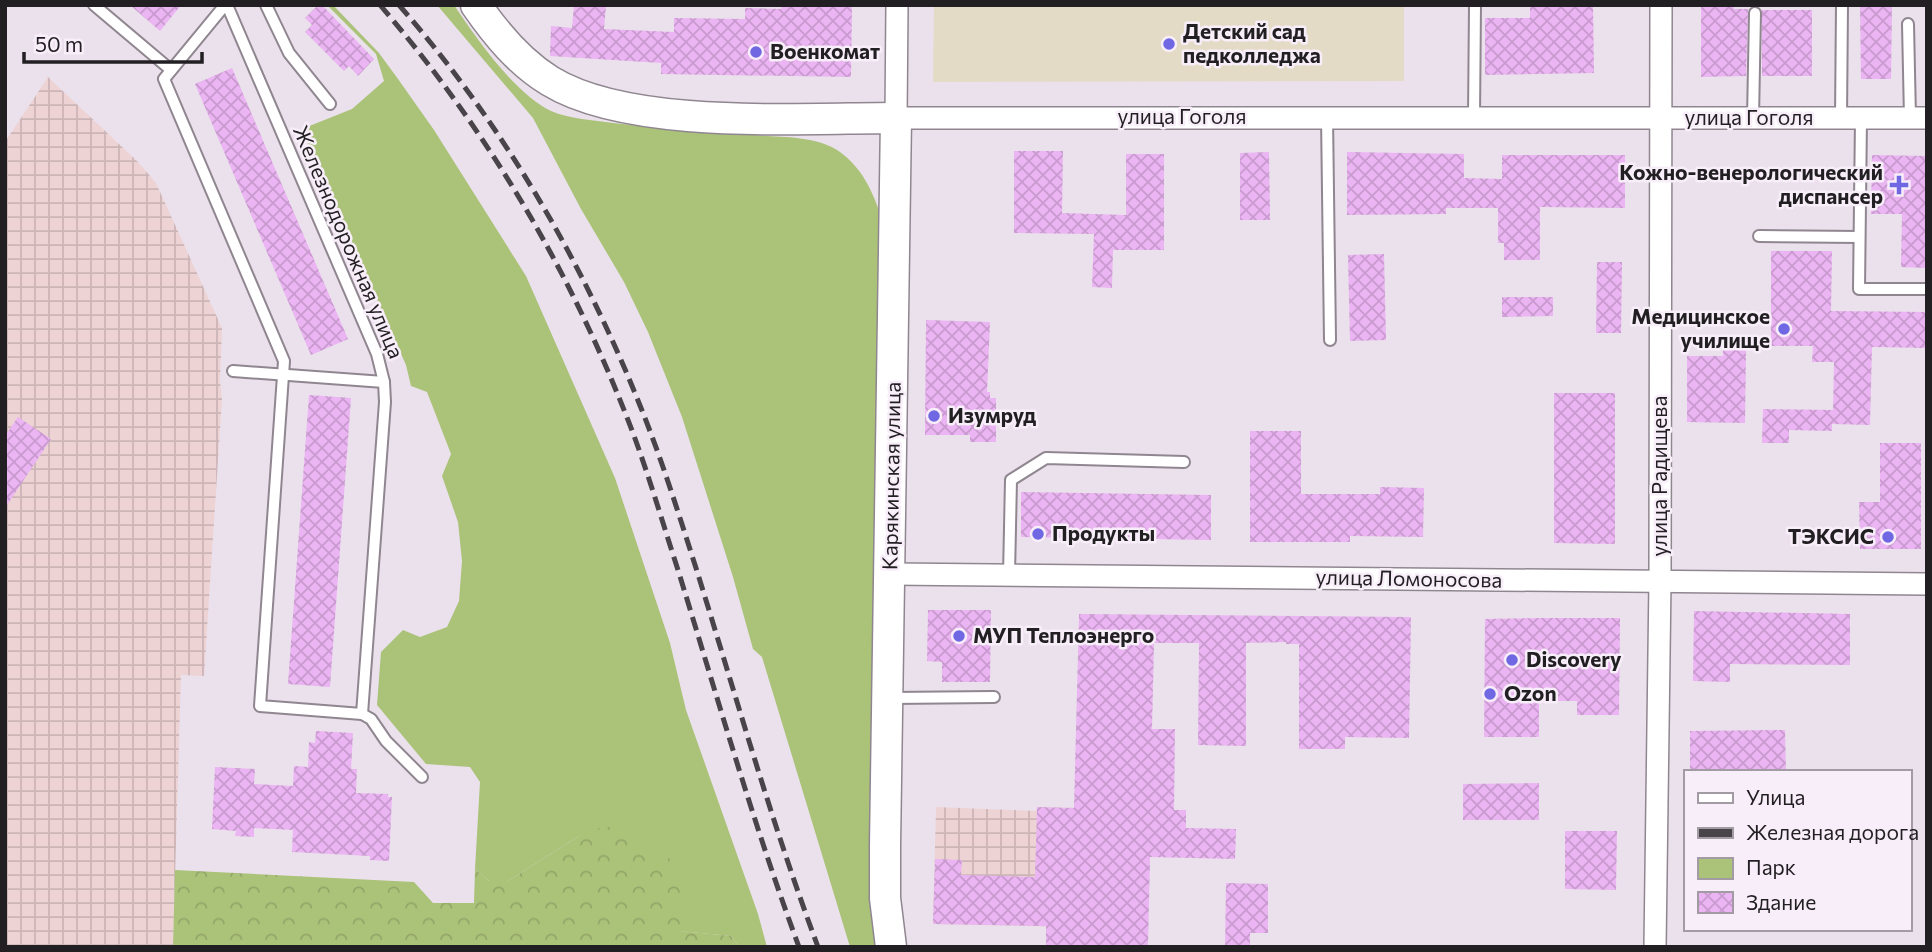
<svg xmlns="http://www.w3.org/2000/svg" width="1932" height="952" viewBox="0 0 1932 952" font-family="Commissioner,sans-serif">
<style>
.industrial{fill:url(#industrial-grid)}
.education{fill:#e3dbc5}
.green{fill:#abc279}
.forest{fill:url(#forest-crowns)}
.building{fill:url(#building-cross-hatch)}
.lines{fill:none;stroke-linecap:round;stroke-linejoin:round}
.lane-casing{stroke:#8f8690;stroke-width:14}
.street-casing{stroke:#8f8690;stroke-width:24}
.secondary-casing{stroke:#8f8690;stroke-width:33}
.lane{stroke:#fff;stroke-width:10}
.street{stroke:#fff;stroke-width:21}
.secondary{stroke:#fff;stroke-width:30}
.rail{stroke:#484449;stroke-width:5;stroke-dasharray:14 7;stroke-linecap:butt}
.poi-dot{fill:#7068e3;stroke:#f8eef9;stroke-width:2.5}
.labels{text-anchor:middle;stroke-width:5;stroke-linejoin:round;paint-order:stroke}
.poi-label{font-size:21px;font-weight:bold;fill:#221f23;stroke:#f8eef9;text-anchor:start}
.street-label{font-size:21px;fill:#221f23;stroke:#f8eef9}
</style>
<defs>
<pattern id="industrial-grid" width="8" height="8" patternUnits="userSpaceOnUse" patternTransform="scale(1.75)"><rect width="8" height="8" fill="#eed3d5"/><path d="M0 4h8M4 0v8" fill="none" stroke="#ccb5b7"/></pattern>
<pattern id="forest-crowns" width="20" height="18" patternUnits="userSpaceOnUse" patternTransform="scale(1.75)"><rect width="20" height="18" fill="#abc279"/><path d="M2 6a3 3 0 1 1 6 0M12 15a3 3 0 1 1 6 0" fill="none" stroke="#93a668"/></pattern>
<pattern id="building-cross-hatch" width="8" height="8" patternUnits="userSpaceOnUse" patternTransform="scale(1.75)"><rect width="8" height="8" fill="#ebb4f2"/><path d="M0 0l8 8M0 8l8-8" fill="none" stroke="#c99acf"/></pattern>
</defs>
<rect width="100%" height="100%" fill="#ebe1ec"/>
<g class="industrial">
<polygon points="48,77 138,162 156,183 222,328 220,381 222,399 204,676 181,675 173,947 5,947 5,142"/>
<polygon points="936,807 1036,811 1037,807 1074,808 1072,927 933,924"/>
</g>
<polygon class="education" points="1404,5 1404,81 933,82 934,6"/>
<g class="green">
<polygon points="327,5 333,5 379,53 398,79 434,130 526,276 615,478 670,643 686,710 758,914 767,947 739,947 731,936 679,931 579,836 508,881 489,881 475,869 480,782 470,767 426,764 377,705 381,652 403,630 420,637 447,627 459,601 462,561 458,522 442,476 451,454 427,392 411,386 406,365 302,129 352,109 384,81 376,54"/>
<path d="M437,5h17c22,33 61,89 97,106 18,8 43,9 62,12 52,6 103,8 154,13 23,1 54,2 73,16 21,15 32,38 40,61l-11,686 6,48h-25l-88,-290 -9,-8 -20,-72 -51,-160 -34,-85 -24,-50 -43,-73 -48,-91z"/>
</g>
<polygon class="forest" points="620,826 673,861 685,881 680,931 731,936 739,947 173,947 175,870 414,882 433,903 474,903 475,869 489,881 508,881 579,836 600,828"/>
<g class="building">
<polygon points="130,5 181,5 160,31"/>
<polygon points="318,5 322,5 374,59 358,76 349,66 344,71 305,32 312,25 305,18"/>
<polygon points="574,5 606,5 604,29 674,32 674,18 745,19 745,8 781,9 782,5 852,5 851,77 661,74 661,63 550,56 551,26 572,28"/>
<polygon points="1530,5 1593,5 1594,73 1485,75 1485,18 1530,18"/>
<polygon points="1701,5 1734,5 1734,9 1748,9 1746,76 1701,77"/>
<polygon points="1860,5 1892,5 1891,79 1861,79"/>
<rect x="1762" y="10" width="50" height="66"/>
<polygon points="232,68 348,339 311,355 195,84"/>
<polygon points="1014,151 1063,151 1062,213 1126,215 1126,154 1164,154 1164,250 1113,250 1112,288 1092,287 1094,234 1014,233"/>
<polygon points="1269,152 1270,220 1240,220 1240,153"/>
<polygon points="1347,152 1464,154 1464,178 1502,179 1502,155 1625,155 1625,208 1540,207 1540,260 1504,260 1504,243 1498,243 1498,208 1446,208 1446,214 1347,215"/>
<polygon points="1872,155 1927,156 1927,268 1901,267 1902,214 1871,214"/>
<polygon points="1771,251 1832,251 1831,311 1927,312 1927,348 1872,347 1870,425 1832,424 1832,431 1789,430 1789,443 1762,443 1763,409 1833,410 1834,362 1812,362 1813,346 1771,346"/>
<polygon points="1384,254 1386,340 1350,341 1348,255"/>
<polygon points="1597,262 1622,262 1621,333 1596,333"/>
<polygon points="1502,297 1553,297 1553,316 1502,317"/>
<polygon points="926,320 990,322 987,392 990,392 990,398 996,398 996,442 970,442 970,435 925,435"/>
<polygon points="1723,349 1746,349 1745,423 1687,422 1687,356 1723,356"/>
<polygon points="1554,393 1615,393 1615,544 1554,543"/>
<polygon points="309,395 351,398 330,687 288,684"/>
<polygon points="18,417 51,439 5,508 5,436"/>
<polygon points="1250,431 1301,431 1301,494 1380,494 1380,487 1424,488 1423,537 1350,536 1350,542 1250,542"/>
<polygon points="1880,443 1921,443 1921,549 1860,549 1859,502 1880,502"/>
<polygon points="1021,492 1211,495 1211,540 1021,537"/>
<polygon points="928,610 991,610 990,682 942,682 942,662 927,661"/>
<polygon points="1694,611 1850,614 1850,665 1730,664 1730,682 1693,681"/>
<polygon points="1079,614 1411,617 1409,738 1345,737 1345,749 1299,749 1299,644 1286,644 1286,642 1246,643 1246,746 1198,745 1199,643 1154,643 1152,729 1175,729 1174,810 1186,810 1186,828 1236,829 1235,859 1150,857 1148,947 1046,947 1046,926 933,924 935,859 962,860 961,875 1035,877 1037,807 1074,808"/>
<polygon points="1546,618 1620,618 1619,715 1577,715 1577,701 1539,701 1539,737 1484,737 1485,619"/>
<polygon points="1785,730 1786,772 1690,772 1690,731"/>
<polygon points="316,731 353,733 351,769 357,769 356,793 388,794 388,797 392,797 389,861 370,860 370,856 292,852 293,830 254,828 254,837 235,836 236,831 212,829 215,767 255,769 254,784 293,786 294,766 308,767 309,742 315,743"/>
<polygon points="1539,783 1539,820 1463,820 1463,784"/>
<polygon points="1565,831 1617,831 1616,890 1565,889"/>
<polygon points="1226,883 1268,884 1268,933 1250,933 1250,947 1225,947"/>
</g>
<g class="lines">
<defs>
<g id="lane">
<polyline points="94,5 171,70"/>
<polyline points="225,5 164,79 284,361 260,706 362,714 371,719 386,741 422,777"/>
<polyline points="227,5 377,354 384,382 385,402 362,714"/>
<polyline points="266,5 289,53 330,104"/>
<polyline points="1908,24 1910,118"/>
<polyline points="1327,117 1330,340"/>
<polyline points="1474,117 1475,5"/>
<polyline points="1753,118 1755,13"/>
<polyline points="1841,118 1842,5"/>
<polyline points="1861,118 1859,289 1927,289"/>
<polyline points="1759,236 1859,237"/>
<polyline points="233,371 384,382"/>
<polyline points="1009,575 1011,480 1046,458 1184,462"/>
<polyline points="891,698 994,697"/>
</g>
<g id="street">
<polyline points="897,5 896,118 1927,118"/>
<polyline points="891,574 1927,584"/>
<polyline points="1655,947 1660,581 1661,5"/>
</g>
<path id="secondary" d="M476,5c20,29 43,57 74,76 80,49 252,37 346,37l-11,728v52l6,49"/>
</defs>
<use href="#lane" class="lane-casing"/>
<use href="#street" class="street-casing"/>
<use href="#secondary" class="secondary-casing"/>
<use href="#lane" class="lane"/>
<use href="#street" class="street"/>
<use href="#secondary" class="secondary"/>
<g class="rail">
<path d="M380,5c105,122 187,260 246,410 20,50 35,103 52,155 39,126 75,253 121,377"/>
<path d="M399,5c103,118 184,257 242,403 21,52 38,107 55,160 39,125 76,256 122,379"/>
</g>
</g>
<g class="poi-dot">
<circle cx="1169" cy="44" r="7"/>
<circle cx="756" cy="52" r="7"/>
<path d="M1895.5 174.5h7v7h7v7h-7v7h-7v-7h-7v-7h7z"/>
<circle cx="1784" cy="329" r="7"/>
<circle cx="934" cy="416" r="7"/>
<circle cx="1038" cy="534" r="7"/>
<circle cx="1888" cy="537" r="7"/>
<circle cx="959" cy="636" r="7"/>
<circle cx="1512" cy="660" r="7"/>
<circle cx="1490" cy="694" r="7"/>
</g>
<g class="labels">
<g class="poi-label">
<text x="1183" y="39">Детский сад<tspan x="1183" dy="24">педколледжа</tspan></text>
<text x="770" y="59">Военкомат</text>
<text x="1883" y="180" text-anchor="end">Кожно-венерологический<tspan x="1883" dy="24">диспансер</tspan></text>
<text x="1770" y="324" text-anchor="end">Медицинское<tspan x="1770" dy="24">училище</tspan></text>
<text x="948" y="423">Изумруд</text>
<text x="1052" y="541">Продукты</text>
<text x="1874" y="544" text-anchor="end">ТЭКСИС</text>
<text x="973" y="643">МУП Теплоэнерго</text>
<text x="1526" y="667">Discovery</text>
<text x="1504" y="701">Ozon</text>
</g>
<g class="street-label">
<text x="1182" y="124">улица Гоголя</text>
<text x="1749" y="125">улица Гоголя</text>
<text transform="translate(348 242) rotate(67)" y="7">Железнодорожная улица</text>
<text transform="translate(892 476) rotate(-89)" y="7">Карякинская улица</text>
<text transform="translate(1660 476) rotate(-90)" y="7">улица Радищева</text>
<text transform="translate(1409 579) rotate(1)" y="7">улица Ломоносова</text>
</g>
</g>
<rect width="1932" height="952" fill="none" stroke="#221f23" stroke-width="14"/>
<rect x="1684" y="770" width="228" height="161" fill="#f8eef9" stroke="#a29ba3" stroke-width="2"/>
<rect x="1698" y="793" width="35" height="10" fill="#ffffff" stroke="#a29ba3" stroke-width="2"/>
<text x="1746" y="805" font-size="21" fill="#221f23">Улица</text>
<rect x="1698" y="828" width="35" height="10" fill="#484449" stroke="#a29ba3" stroke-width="2"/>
<text x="1746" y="840" font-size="21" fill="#221f23">Железная дорога</text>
<rect x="1698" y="858" width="35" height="21" fill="#abc279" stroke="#a29ba3" stroke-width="2"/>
<text x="1746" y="875" font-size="21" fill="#221f23">Парк</text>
<rect x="1698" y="892" width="35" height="21" fill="url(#building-cross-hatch)" stroke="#a29ba3" stroke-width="2"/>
<text x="1746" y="910" font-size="21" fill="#221f23">Здание</text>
<path d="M24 52v10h178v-10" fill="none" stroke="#221f23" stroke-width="3.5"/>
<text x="35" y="52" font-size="21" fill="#221f23" stroke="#f8eef9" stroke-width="5" paint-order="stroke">50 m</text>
</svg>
